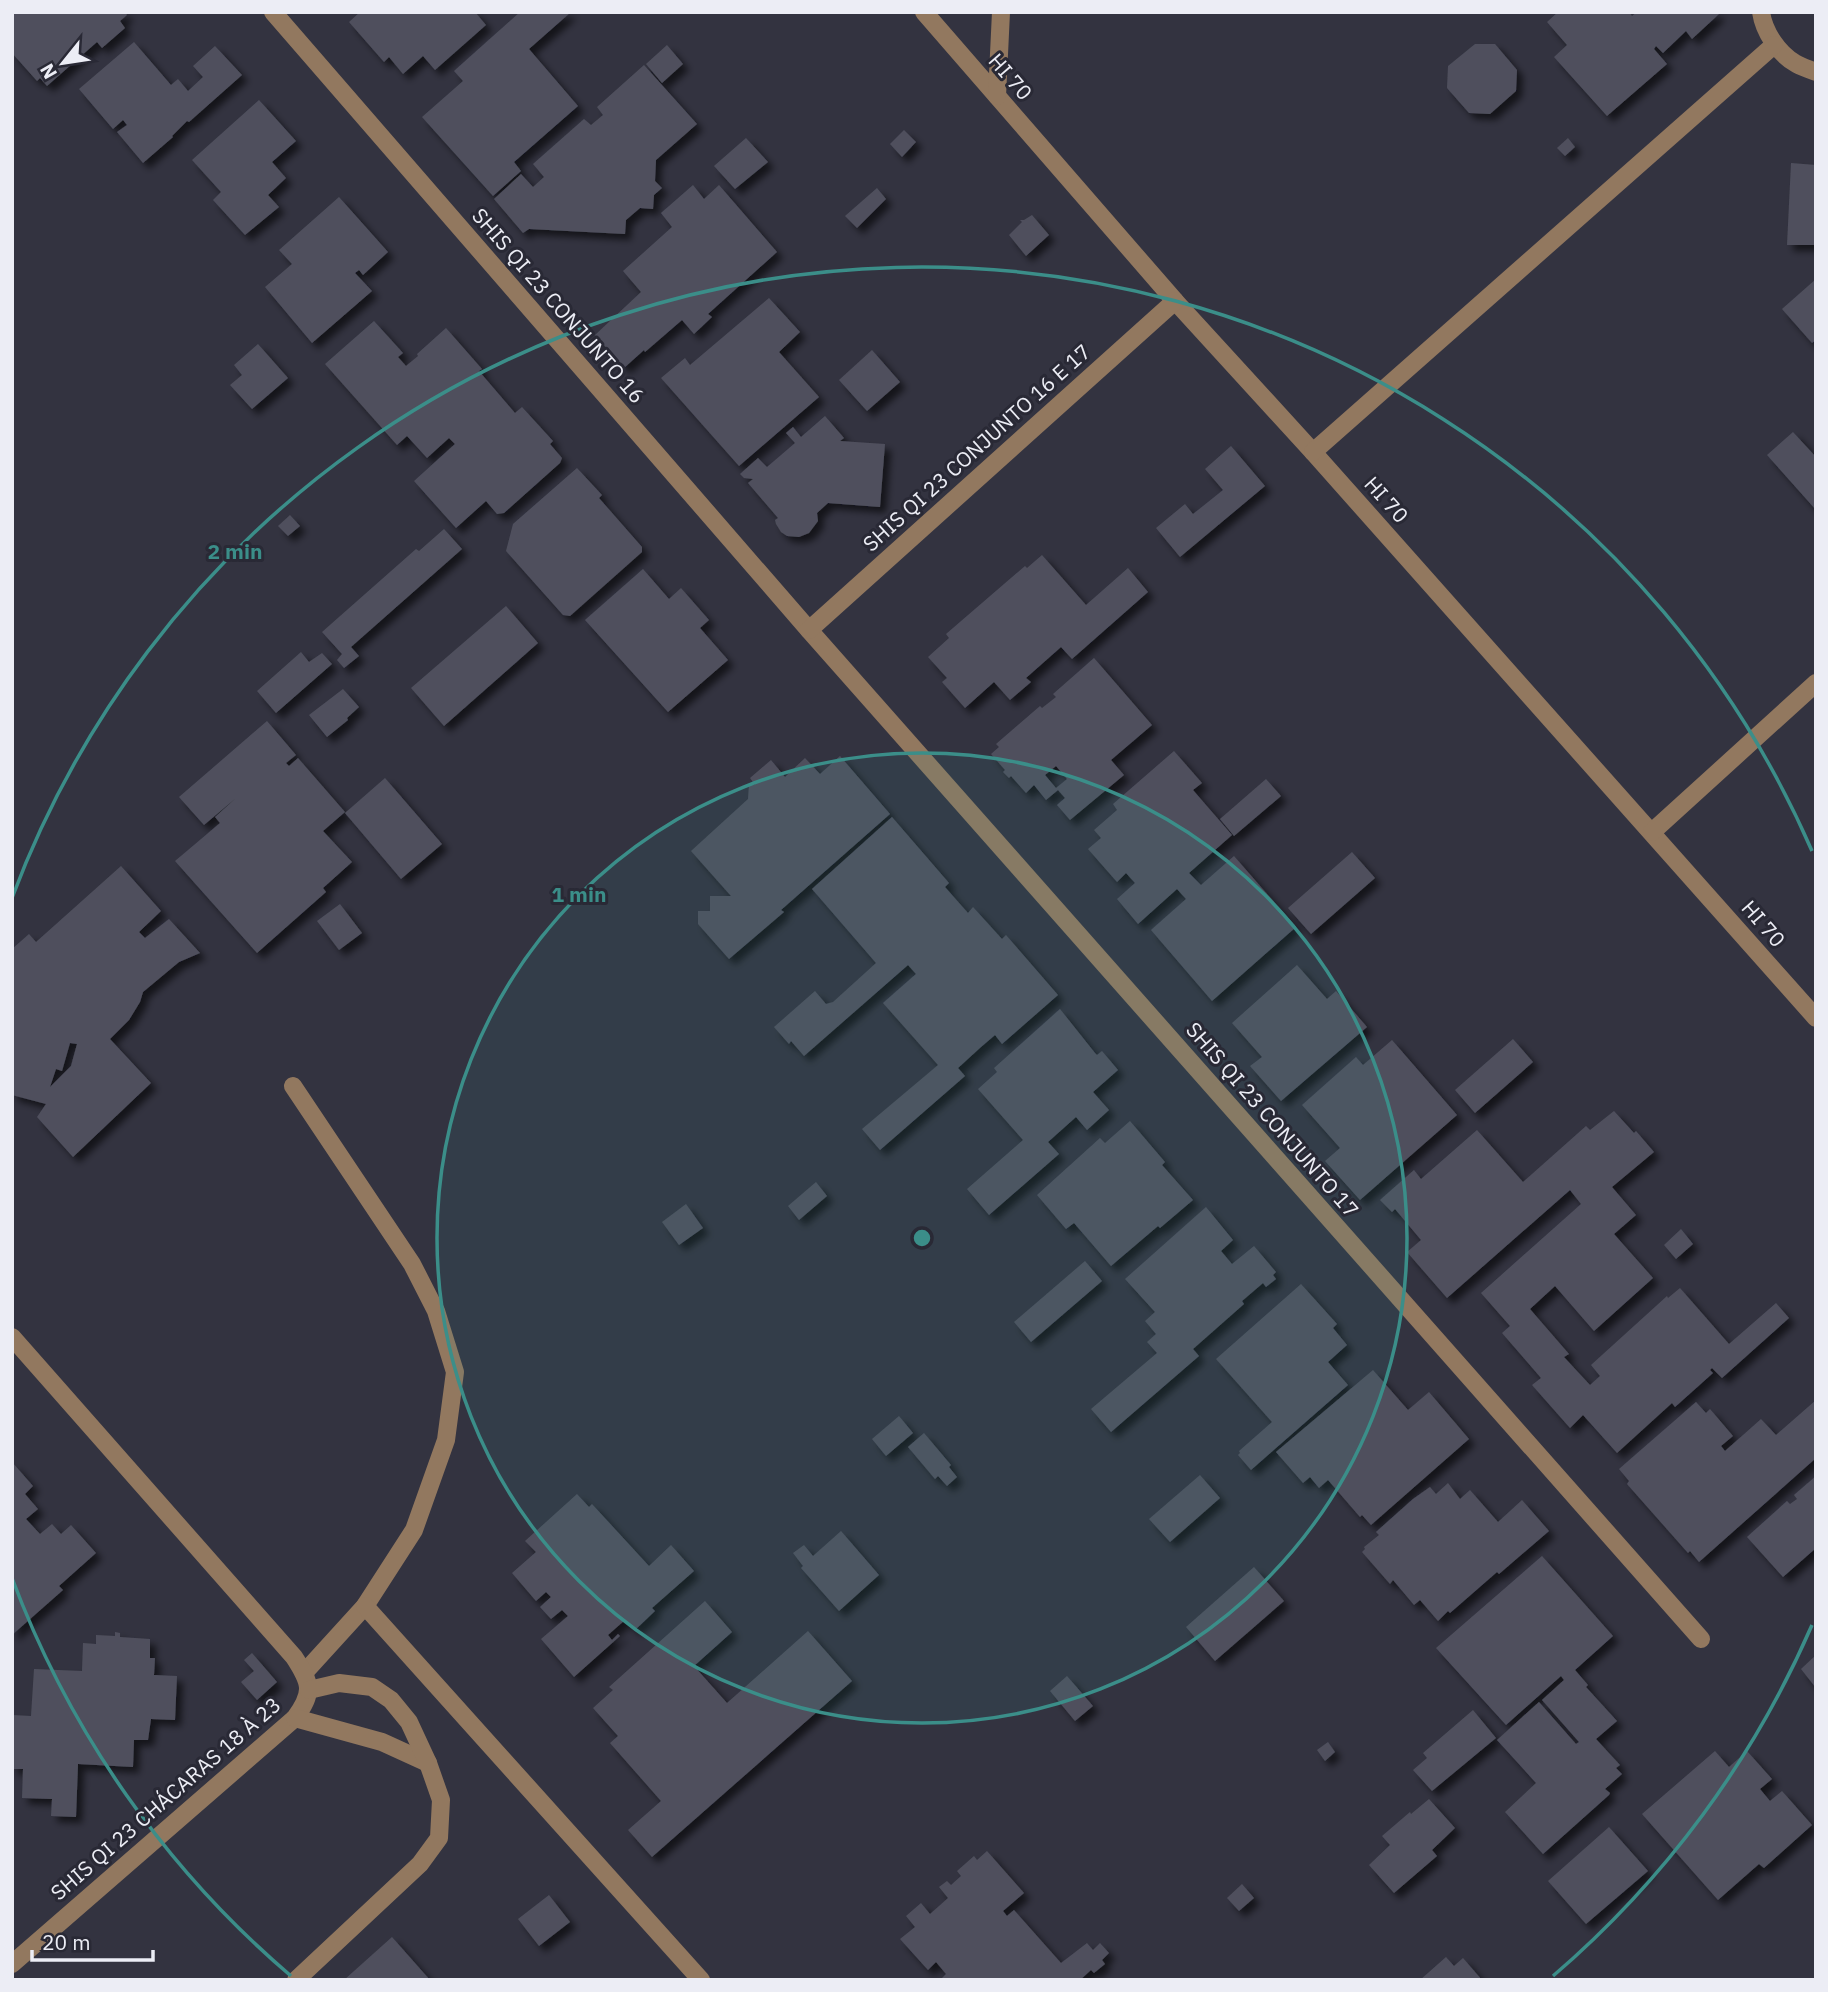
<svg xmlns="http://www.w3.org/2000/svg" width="1828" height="1992" viewBox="0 0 1828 1992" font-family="'IBM Plex Sans',sans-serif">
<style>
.building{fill:#4f505d;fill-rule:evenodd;filter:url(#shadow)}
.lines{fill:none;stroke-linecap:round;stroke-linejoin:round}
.minor{stroke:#92785f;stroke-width:18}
.ring{fill:none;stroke:#3b8e89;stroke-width:3.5}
.labels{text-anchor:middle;stroke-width:6;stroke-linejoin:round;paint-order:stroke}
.street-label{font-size:21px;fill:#ecedf5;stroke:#292935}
.centre{fill:#3b8e89;stroke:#292935;stroke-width:3.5}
.ring-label{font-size:21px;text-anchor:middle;font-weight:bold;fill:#3b8e89;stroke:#292935;stroke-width:6;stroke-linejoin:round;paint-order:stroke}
</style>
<defs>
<filter id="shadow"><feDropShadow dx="6" dy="6" stdDeviation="3.5" flood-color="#0009"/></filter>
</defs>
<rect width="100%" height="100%" fill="#333340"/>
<g class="building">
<polygon points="12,12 125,12 127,15 120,21 125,28 102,48 97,42 47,86 40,78 37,81 12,53"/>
<polygon points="360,12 475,12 486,25 435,70 423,56 403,74 389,57 384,62 349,22"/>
<polygon points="520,12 571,12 529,49 578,106 514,162 521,171 493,196 422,117 463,81 454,71"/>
<polygon points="1558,12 1629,12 1632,16 1637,12 1717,12 1719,14 1692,39 1686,31 1663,53 1656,46 1654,49 1667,64 1607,116 1554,57 1567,45 1547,22"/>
<polygon points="134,42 171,85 178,79 188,91 203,77 193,66 215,46 242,75 189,122 187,121 172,136 173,137 143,163 117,132 127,125 123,120 113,129 79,89"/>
<polygon points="1475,44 1495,44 1517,70 1516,91 1490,114 1469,113 1447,88 1448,66"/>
<polygon points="667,45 683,64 662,83 646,64"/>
<polygon points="644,65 697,124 656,160 655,181 662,188 654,195 653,209 640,208 626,220 625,234 529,229 523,233 494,199 521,174 533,187 544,177 533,164 584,119 591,125 603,115 597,107"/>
<polygon points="259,100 296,141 272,162 286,178 268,195 279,207 245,235 213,200 221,192 192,160"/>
<polygon points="904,130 916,142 902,157 890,144"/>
<polygon points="746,138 768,162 735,189 714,166"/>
<polygon points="1568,138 1575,147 1565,156 1557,148"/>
<polygon points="1791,163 1816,165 1816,245 1787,245"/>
<polygon points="693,185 704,199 719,185 777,252 708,314 712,317 694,334 682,320 645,352 644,350 624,368 595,335 641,292 623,271 672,227 661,213"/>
<polygon points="877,188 886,199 857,228 845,216"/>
<polygon points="339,197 388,252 363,275 359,270 355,273 372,291 312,343 265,287 292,264 279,250"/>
<polygon points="1032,215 1049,235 1026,256 1009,235 1022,222 1020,220 1024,220"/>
<polygon points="1816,279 1816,340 1812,343 1782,309"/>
<polygon points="769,298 800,332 779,352 819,397 739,466 661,378 685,358 690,365"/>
<polygon points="374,321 403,353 398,357 406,366 418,356 417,354 446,328 482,369 479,371 515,413 522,407 553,441 550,444 562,458 560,463 504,513 497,514 486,501 456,528 414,481 455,444 449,438 427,458 407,436 397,445 325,364"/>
<polygon points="258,344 288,378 252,409 230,385 242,375 234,365"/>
<polygon points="872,350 900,382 867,411 839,380"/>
<polygon points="825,416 844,438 840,441 885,444 880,507 828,503 817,513 818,521 809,533 799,537 787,536 781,532 776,524 775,520 778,518 748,483 753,479 744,478 740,474 758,458 767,467 795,443 786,433 793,427 801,437"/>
<polygon points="1793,432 1816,457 1816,510 1767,455"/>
<polygon points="1231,446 1265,486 1180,557 1156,528 1185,504 1193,514 1223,490 1205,469"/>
<polygon points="577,468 602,495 599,498 642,547 642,552 570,616 563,615 506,551 513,524"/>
<polygon points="290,515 300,526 288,536 278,526"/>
<polygon points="444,529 462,549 351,647 359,656 344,668 337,660 342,654 322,632 416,549 419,551"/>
<polygon points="1042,555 1086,605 1128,568 1148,592 1072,659 1061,647 1026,678 1031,682 1010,700 994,682 965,708 942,682 947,678 928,657 949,638 946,634 1025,566 1027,568"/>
<polygon points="643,569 669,599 681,588 709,620 700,628 728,660 668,712 585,620"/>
<polygon points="506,606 538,643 444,726 411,688"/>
<polygon points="301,652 309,662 322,653 332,664 276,713 257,691"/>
<path d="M1094,658l58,67 -41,35 13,15 -54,45 -13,-15 8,-7 -7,-8 -12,10 -12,-15 -8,8 -15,-17 -2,2 -6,-6 2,-2 -14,-16 8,-7 -3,-3 44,-38 2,2 14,-11 -3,-3zM1056,766l11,13 -11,9 -11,-13z"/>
<polygon points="343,689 359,707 347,718 348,720 327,737 309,715"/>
<polygon points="267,721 296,755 286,763 289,766 298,758 345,812 323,831 352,862 323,888 326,892 257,953 175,861 220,823 215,817 236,798 204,825 179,797"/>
<polygon points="1174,751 1202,783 1193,790 1232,835 1189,873 1201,885 1234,856 1296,927 1212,1001 1151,930 1186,899 1177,889 1138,924 1117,899 1135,883 1126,873 1117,882 1088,849 1101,838 1094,830 1117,810 1113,804"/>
<polygon points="840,756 890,814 781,910 784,912 729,959 698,924 698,911 710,911 710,896 731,896 691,851 748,799 749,784 755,785 750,778 771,760 785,777 805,758 820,774"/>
<polygon points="385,778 442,844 401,879 345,813"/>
<polygon points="1266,779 1281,796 1234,836 1220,819"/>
<polygon points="892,817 949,883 945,887 968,913 973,907 1002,939 1006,935 1058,995 1002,1044 995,1035 981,1047 958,1068 965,1076 880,1150 862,1129 938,1065 883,1003 916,974 908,965 804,1056 791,1041 789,1044 774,1027 815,991 826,1004 833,1002 876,963 812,889"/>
<polygon points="1352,852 1375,878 1311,934 1288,908"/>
<path d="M121,866l40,45 -22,21 6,6 24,-19 31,34 -21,9 -36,30 -3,10 -11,18 -19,19 41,44 -78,74 -36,-40 9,-13 -34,-9v-146l17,-15 7,8zM70,1043l7,1 -6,22 -21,21 6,-18 6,2z"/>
<polygon points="340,904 362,933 339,950 317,921"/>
<polygon points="1297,965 1327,999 1336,991 1367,1027 1281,1101 1250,1066 1262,1057 1232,1023"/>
<polygon points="1060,1009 1095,1053 1097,1055 1102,1051 1118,1070 1093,1092 1109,1110 1087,1130 1076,1117 1048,1142 1059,1154 989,1215 967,1189 1023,1140 978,1089 997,1072 994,1068"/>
<polygon points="1513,1039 1533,1062 1475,1113 1455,1090"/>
<polygon points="1392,1040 1457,1115 1360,1200 1325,1161 1340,1148 1302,1105 1356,1057 1363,1065"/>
<polygon points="1614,1111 1634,1133 1636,1131 1654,1152 1612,1187 1636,1215 1614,1234 1653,1278 1594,1331 1555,1286 1530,1309 1569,1354 1564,1357 1590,1385 1600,1376 1591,1365 1667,1296 1668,1298 1680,1288 1729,1344 1776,1303 1789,1318 1722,1378 1712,1368 1710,1370 1713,1373 1675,1407 1672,1403 1617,1453 1583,1415 1570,1428 1532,1385 1541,1378 1502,1333 1510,1326 1481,1293 1581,1204 1570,1190 1447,1298 1407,1252 1421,1240 1395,1209 1392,1212 1380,1200 1414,1170 1421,1179 1477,1130 1523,1182 1586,1126 1590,1130"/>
<polygon points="1130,1121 1165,1162 1162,1165 1193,1200 1160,1228 1158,1226 1111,1266 1074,1223 1066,1229 1037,1195 1100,1138 1105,1143"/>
<polygon points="816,1182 827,1196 799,1220 788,1206"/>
<polygon points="686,1204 703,1228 679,1245 662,1222"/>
<polygon points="1206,1207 1233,1240 1221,1251 1232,1264 1254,1246 1276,1272 1273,1275 1276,1279 1266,1287 1263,1283 1242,1301 1244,1304 1193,1349 1199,1356 1111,1432 1091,1409 1157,1353 1147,1342 1156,1334 1145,1321 1155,1312 1125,1279"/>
<polygon points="1681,1229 1693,1244 1676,1259 1664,1245"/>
<polygon points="1085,1261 1102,1281 1031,1342 1014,1322"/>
<polygon points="1301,1284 1337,1324 1333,1328 1347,1345 1328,1362 1348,1385 1251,1470 1238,1455 1240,1453 1239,1451 1272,1422 1216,1359"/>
<polygon points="1373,1370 1408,1410 1429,1392 1469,1439 1371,1525 1362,1515 1360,1517 1328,1480 1319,1488 1310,1477 1303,1483 1276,1452"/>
<polygon points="1816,1400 1816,1458 1699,1562 1690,1551 1688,1553 1627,1484 1629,1481 1619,1469 1696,1402 1706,1413 1710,1409 1733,1436 1721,1446 1725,1451 1761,1419 1776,1435"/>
<polygon points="899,1416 913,1433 886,1456 872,1439"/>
<polygon points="924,1433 951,1465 949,1467 957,1477 947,1486 938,1476 935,1479 908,1447"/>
<polygon points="12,1462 33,1486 25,1494 38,1509 26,1519 40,1534 52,1524 61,1534 71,1525 96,1553 59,1586 63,1590 12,1635"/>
<polygon points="1200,1475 1220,1498 1170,1542 1149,1519"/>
<polygon points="1816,1476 1816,1548 1783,1577 1747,1537 1787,1501 1790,1504 1797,1499 1794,1495"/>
<polygon points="1448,1483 1460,1499 1470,1490 1498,1522 1522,1500 1549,1531 1499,1574 1497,1572 1450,1613 1448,1611 1438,1621 1420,1600 1414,1605 1393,1580 1390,1584 1362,1552 1365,1549 1364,1547 1379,1535 1376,1532 1413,1499 1430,1487 1436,1494"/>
<polygon points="577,1494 589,1507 592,1504 649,1566 671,1545 694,1571 652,1608 655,1611 635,1630 625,1620 608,1635 612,1640 618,1634 620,1636 574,1677 541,1639 568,1616 562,1610 551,1619 540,1607 551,1597 546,1592 536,1601 512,1573 536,1552 525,1541"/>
<polygon points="841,1531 879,1575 839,1611 801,1568 803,1566 793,1553 804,1545 813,1556"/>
<polygon points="1542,1556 1613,1636 1575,1670 1588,1685 1586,1687 1617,1721 1596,1739 1620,1765 1616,1768 1622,1774 1605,1789 1610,1793 1609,1795 1543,1854 1505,1812 1536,1783 1497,1740 1539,1702 1576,1744 1579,1742 1542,1700 1564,1680 1561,1676 1506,1725 1436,1648"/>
<polygon points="1254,1567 1284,1601 1215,1661 1186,1627"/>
<polygon points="705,1601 732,1632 694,1666 727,1703 808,1631 852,1681 652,1857 628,1830 661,1801 610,1743 618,1736 593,1708 613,1690 609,1687"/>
<polygon points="115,1632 120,1633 120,1637 150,1639 150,1658 155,1658 154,1675 177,1676 175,1720 151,1719 148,1740 134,1740 133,1767 78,1764 76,1817 51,1816 52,1799 22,1798 23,1769 12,1769 12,1715 31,1716 34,1669 82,1671 83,1643 96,1644 96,1635 115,1636"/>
<polygon points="252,1653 277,1682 257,1700 241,1682 254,1671 244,1660"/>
<polygon points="1816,1655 1816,1688 1801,1669"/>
<polygon points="1067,1676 1093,1706 1075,1721 1050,1691"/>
<polygon points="1473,1710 1496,1738 1432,1791 1413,1770 1427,1758 1423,1753"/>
<polygon points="1328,1742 1335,1752 1325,1761 1317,1750"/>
<polygon points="1715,1751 1729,1767 1747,1751 1772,1779 1760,1789 1770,1801 1782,1791 1812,1825 1764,1868 1759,1864 1718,1900 1642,1814"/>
<polygon points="1429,1799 1455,1828 1432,1850 1437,1856 1394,1893 1369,1865 1390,1845 1382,1836 1410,1812 1411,1814"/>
<polygon points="1609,1827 1648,1871 1586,1924 1548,1881"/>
<polygon points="987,1851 1024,1893 1003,1911 1007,1916 1014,1910 1061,1963 1087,1943 1093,1950 1100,1943 1109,1953 1102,1960 1105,1964 1094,1973 1091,1970 1080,1980 940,1980 946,1974 936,1962 928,1970 900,1939 915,1927 906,1916 921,1903 930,1914 948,1898 939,1887 947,1881 951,1885 961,1876 957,1871 974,1856 977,1860"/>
<polygon points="1242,1884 1254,1898 1239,1911 1227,1898"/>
<polygon points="549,1895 570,1922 539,1946 518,1919"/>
<polygon points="392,1937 430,1980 344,1980"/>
<polygon points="1446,1957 1454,1966 1463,1958 1482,1980 1420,1980"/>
</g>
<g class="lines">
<g class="minor">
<polyline points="273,12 809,630 1701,1639"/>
<polyline points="924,12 1175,301 1313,452 1816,1018"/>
<path d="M1761,12c3,20 17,41 34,51 6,4 14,6 21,9"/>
<polyline points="997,96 1001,12"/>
<polyline points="1313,452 1774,45"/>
<polyline points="809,630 1175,301"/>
<polyline points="1652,832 1816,683"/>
<polyline points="293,1086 412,1264 436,1311 455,1372 446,1440 414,1530 365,1606 304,1673"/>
<path d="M12,1337l282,320c17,26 20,35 1,61l-283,246"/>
<polyline points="365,1606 701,1980"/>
<polyline points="295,1718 382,1742 428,1763"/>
<polyline points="296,1980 420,1864 439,1838 441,1800 428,1763 409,1722 391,1700 372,1687 339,1683 309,1690"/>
</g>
</g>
<circle cx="922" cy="1238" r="485" fill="#3b8e89" fill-opacity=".12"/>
<g class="ring">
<circle cx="922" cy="1238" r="485"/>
<path d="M1812 1625A971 971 0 0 1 1553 1976M291 1976A971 971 0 0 1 12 1578M12 898A971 971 0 0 1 1812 851"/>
</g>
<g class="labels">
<g class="street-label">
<text transform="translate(1010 77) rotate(49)" y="7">HI 70</text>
<text transform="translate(558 306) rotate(49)" y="7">SHIS QI 23 CONJUNTO 16</text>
<text transform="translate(977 448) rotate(-42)" y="7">SHIS QI 23 CONJUNTO 16 E 17</text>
<text transform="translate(1386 500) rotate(48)" y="7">HI 70</text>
<text transform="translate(1763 924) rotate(49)" y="7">HI 70</text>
<text transform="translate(1272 1120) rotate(49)" y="7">SHIS QI 23 CONJUNTO 17</text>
<text transform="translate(166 1799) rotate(-41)" y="7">SHIS QI 23 CHÁCARAS 18 À 23</text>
</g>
</g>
<circle cx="922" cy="1238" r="10" class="centre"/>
<g class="ring-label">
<text x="235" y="559">2 min</text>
<text x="579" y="902">1 min</text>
</g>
<rect width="1828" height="1992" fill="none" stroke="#ecedf5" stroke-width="28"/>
<g transform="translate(63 63) rotate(240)" stroke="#292935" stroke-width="5" paint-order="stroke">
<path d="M0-5L12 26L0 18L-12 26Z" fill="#ecedf5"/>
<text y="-10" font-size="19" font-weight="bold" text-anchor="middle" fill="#ecedf5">N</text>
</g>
<path d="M32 1950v10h121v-10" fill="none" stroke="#ecedf5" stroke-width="3.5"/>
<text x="42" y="1950" font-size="21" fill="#ecedf5" stroke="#292935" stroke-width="5" paint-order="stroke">20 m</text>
</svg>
